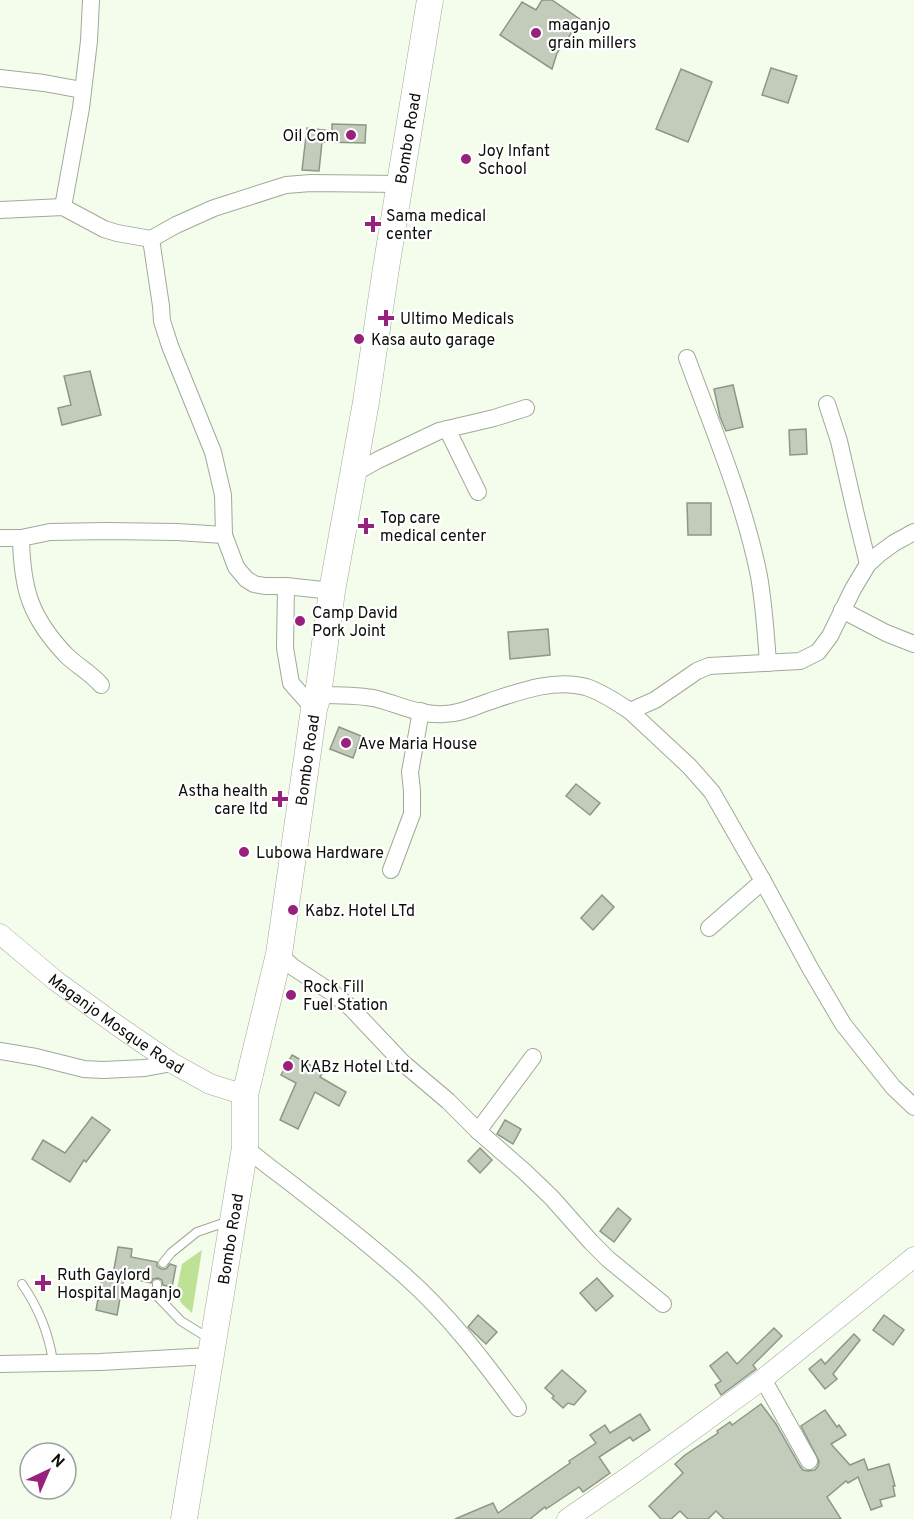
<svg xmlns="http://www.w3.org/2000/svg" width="914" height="1519" viewBox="0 0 914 1519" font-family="Overpass,sans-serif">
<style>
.green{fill:#bde296}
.building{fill:#c3ccbb;stroke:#8e9686;stroke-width:1.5}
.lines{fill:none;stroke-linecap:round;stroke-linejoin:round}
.service-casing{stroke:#a1a999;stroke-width:10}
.minor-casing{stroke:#a1a999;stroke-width:18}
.tertiary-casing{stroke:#a1a999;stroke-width:21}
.primary-casing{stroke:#a1a999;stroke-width:27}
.service{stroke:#fff;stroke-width:8}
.minor{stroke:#fff;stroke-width:16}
.tertiary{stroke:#fff;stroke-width:20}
.primary{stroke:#fff;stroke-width:26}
.poi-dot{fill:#98217c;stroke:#fff;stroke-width:2}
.labels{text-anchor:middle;stroke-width:4.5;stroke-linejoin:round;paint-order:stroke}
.poi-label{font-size:16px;fill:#0c0e09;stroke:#fff;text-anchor:start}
.street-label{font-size:16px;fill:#0c0e09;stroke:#fff}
</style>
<rect width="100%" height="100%" fill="#f4fdec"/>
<polygon class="green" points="202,1250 192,1313 182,1304 176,1294 182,1264"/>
<g class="building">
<polygon points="542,0 552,0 581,20 557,53 552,69 500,35 522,2 536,10"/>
<polygon points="771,68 797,76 788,103 762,95"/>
<polygon points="681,69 712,82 688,142 656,129"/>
<polygon points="332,124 366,125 365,143 322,142 319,171 302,170 307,128 332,131"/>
<polygon points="90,371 101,415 62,425 58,408 71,405 64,376"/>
<polygon points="733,385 743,427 726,431 720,417 714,389"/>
<polygon points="806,429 807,454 790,455 789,430"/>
<polygon points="687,503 711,503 711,535 688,535"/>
<polygon points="548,629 550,655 510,659 508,632"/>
<polygon points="339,727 361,736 353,758 330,749"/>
<polygon points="576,784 600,803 590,815 566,796"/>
<polygon points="602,895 614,907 593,930 581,918"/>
<polygon points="292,1055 323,1072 320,1077 346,1092 339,1106 315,1092 298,1129 280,1120 296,1083 281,1075"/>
<polygon points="92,1117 110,1130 86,1162 84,1160 70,1182 32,1159 43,1140 65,1153"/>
<polygon points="505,1120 521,1129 513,1144 497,1134"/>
<polygon points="480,1148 492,1160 480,1173 468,1161"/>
<polygon points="618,1208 631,1219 614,1242 600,1231"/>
<polygon points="118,1247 132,1249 131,1257 157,1262 157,1266 161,1269 166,1269 170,1264 176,1266 172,1287 163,1285 162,1280 158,1278 153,1279 151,1283 124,1277 117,1315 96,1310 102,1278 112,1280"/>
<polygon points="597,1278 613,1296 596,1311 580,1293"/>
<polygon points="478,1315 497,1332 486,1344 468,1327"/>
<polygon points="884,1315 904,1330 893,1345 873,1330"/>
<polygon points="774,1328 782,1336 753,1365 756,1369 721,1395 715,1385 721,1381 710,1366 727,1352 737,1364"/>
<polygon points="854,1334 860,1340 833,1374 837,1379 825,1389 809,1369 821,1359 825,1364"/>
<polygon points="562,1370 586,1391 574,1405 568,1403 563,1408 552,1398 554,1396 545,1388"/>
<polygon points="761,1404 776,1424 800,1466 803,1470 808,1471 815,1470 818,1466 819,1461 801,1426 825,1410 837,1427 839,1425 846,1435 831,1444 850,1465 864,1459 868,1470 889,1464 895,1486 893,1486 895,1496 880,1500 882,1506 871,1510 858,1477 848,1483 846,1481 827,1497 841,1519 724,1519 716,1511 708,1519 688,1519 680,1511 671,1519 661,1519 649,1506 683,1473 675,1464 685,1455 718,1433 717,1431 730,1422 732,1425"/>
<polygon points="640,1414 650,1430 633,1441 630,1437 599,1457 610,1473 583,1492 579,1487 546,1509 545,1507 530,1519 455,1519 493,1503 498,1513 570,1463 569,1461 596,1443 590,1435 605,1425 610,1433"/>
</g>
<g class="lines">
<defs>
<g id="service">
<polyline points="163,1263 171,1253 197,1232 229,1221"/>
<path d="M22,1284c16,23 27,50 31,78"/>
<polyline points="157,1284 157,1296 181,1321 210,1339"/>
</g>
<g id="minor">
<polyline points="0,78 44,83 82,90"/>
<polyline points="63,207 81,108 89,41 91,0"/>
<polyline points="0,210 63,207 104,229 117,233 151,239 176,225 214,208 286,185 311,183 400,184"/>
<polyline points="151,239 161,306 162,321 170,346 213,452 223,495 224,535 236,567 246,579 254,584 265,586 286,586 332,591"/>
<path d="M687,358c26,71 57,143 72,218 5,29 7,58 9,87"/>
<polyline points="827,404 839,441 856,515 868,564"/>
<polyline points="447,429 478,492"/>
<polyline points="353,474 378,460 439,431 494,418 526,408"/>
<polyline points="0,538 21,538 50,532 107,531 177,532 224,535"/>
<path d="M21,538c1,51 9,79 45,117 11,11 25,18 35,30"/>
<polyline points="286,586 285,648 291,683 314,709"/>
<polyline points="842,610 886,633 914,644"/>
<path d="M318,695c18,0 37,0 55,3 23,5 47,18 71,16 16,0 29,-7 44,-12 30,-10 66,-24 98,-15 16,5 30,15 44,24l25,-11 42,-29 12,-5 91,-5 18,-9 12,-16 23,-47 15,-25 11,-10 15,-11 20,-11"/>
<polyline points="630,711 689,766 712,792 763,881 810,968 843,1024 893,1087 914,1107"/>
<polyline points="391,870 412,814 412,791 410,772 421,711"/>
<polyline points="709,928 763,881"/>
<polyline points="279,954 293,967 334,994 351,1008 403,1063 448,1101 478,1131 525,1172 552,1198 591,1242 608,1259 663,1304"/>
<polyline points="0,1051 36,1057 84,1069 103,1070 145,1068 172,1063"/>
<polyline points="478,1131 533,1057"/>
<path d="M245,1147c19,17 37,29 57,45 35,27 70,55 103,84 43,38 79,85 113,132"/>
<polyline points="0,1364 100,1362 210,1356"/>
<polyline points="763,1379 809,1461"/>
</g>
<g id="tertiary">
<path id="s1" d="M0,934l56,47 62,45 54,37 38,21 35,11"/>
<polyline points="567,1519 631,1475 763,1379 914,1257"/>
</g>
<g id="primary">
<path id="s2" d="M184,1519l61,-372v-52l34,-141 35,-245 4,-14 14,-104 34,-189 20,-134 44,-268"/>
</g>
</defs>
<use href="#service" class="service-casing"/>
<use href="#minor" class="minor-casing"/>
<use href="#tertiary" class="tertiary-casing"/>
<use href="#primary" class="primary-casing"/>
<use href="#service" class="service"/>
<use href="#minor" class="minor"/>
<use href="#tertiary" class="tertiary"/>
<use href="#primary" class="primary"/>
</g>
<g class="poi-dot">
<circle cx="536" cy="33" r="6"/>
<circle cx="351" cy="135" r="6"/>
<circle cx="466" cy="159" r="6"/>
<path d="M370 215h6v6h6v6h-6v6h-6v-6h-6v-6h6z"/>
<path d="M383 309h6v6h6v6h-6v6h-6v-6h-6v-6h6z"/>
<circle cx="359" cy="339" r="6"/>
<path d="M363 517h6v6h6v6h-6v6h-6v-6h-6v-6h6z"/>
<circle cx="300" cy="621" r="6"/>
<circle cx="346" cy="743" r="6"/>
<path d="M277 790h6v6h6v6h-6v6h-6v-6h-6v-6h6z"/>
<circle cx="244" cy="852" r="6"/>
<circle cx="293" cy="910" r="6"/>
<circle cx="291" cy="995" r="6"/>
<circle cx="288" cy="1066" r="6"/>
<path d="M40 1274h6v6h6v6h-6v6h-6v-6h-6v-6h6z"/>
</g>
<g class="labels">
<g class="poi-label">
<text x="548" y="30">maganjo<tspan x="548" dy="18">grain millers</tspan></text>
<text x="339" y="141" text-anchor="end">Oil Com</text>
<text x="478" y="156">Joy Infant<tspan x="478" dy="18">School</tspan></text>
<text x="386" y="221">Sama medical<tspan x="386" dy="18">center</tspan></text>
<text x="400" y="324">Ultimo Medicals</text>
<text x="371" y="345">Kasa auto garage</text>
<text x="380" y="523">Top care<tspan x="380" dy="18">medical center</tspan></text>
<text x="312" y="618">Camp David<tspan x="312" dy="18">Pork Joint</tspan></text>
<text x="358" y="749">Ave Maria House</text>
<text x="268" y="796" text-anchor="end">Astha health<tspan x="268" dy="18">care ltd</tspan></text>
<text x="256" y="858">Lubowa Hardware</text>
<text x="305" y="916">Kabz. Hotel LTd</text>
<text x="303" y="992">Rock Fill<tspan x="303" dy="18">Fuel Station</tspan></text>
<text x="300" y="1072">KABz Hotel Ltd.</text>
<text x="57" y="1280">Ruth Gaylord<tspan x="57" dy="18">Hospital Maganjo</tspan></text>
</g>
<g class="street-label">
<text dy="6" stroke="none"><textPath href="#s2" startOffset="1400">Bombo Road</textPath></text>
<text dy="6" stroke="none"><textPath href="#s2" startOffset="770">Bombo Road</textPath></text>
<text dy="6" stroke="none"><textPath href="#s1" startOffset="147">Maganjo Mosque Road</textPath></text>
<text dy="6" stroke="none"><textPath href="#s2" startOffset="284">Bombo Road</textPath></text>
</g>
</g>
<g transform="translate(48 1471) rotate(44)"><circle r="28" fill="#ffffff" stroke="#9e9f9d" stroke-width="1.5"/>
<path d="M0-4.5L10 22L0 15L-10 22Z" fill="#98217c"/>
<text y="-9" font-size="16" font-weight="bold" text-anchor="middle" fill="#0c0e09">N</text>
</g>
</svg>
